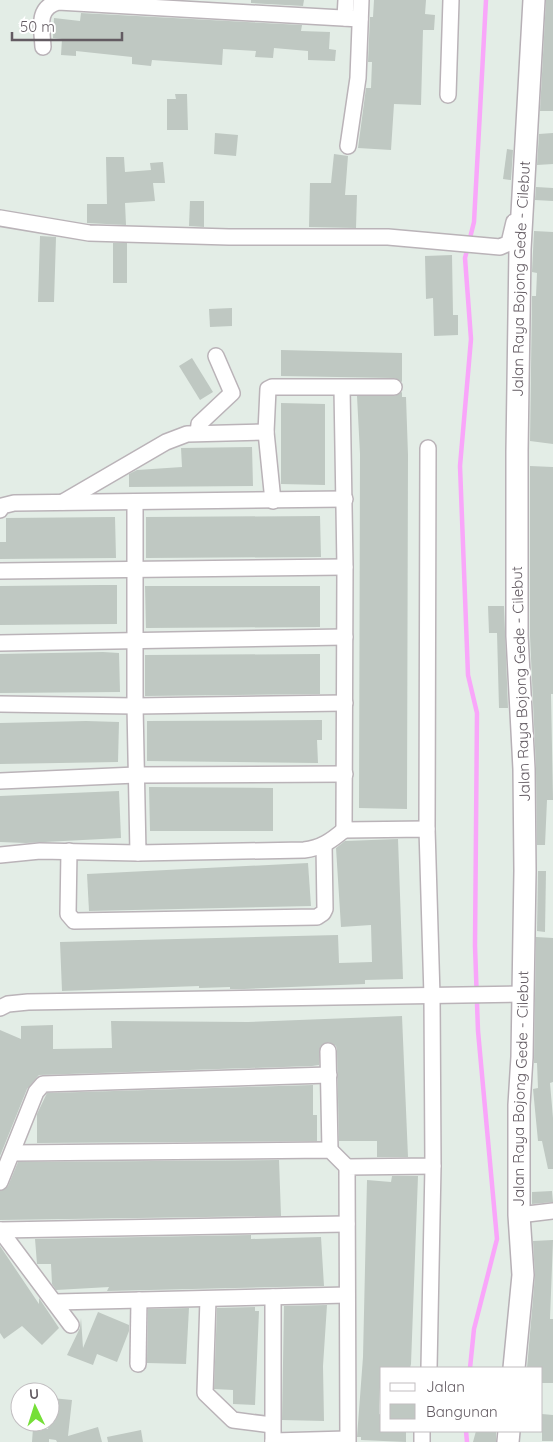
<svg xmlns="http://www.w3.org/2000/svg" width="553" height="1442" viewBox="0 0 553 1442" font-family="Quicksand,sans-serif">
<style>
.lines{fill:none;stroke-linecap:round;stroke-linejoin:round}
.stream{stroke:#f9a6fa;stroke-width:4.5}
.building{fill:#bfc8c2}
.minor-casing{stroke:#bab3b8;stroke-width:18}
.secondary-casing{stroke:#b7b0b6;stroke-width:24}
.minor{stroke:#fff;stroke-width:15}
.secondary{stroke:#fff;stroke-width:21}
.labels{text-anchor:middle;stroke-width:5;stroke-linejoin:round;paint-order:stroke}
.street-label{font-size:15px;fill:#635b62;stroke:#fff}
</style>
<rect width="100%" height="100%" fill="#e3ede6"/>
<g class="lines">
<g class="stream">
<polyline points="470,1368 474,1329 497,1239 478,1031 475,946 477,713 468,675 460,466 471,339 465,258 474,222 486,0"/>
<polyline points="466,1431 467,1442"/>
</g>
</g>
<g class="building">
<polygon points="251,0 304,0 303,6 251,3"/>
<polygon points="374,0 426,0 425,14 435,15 434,30 423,30 421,105 394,104 391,150 358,148 366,88 371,88 372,62 368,62 370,17 373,17"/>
<polygon points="546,0 553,0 553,111 540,111"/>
<polygon points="81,13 302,25 301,31 330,32 329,49 336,50 335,61 308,60 308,51 274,48 273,58 255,57 256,51 223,49 222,65 152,60 151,66 132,64 132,57 76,51 76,56 61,55 62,39 53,38 54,18 80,21"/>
<polygon points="175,94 187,94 188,130 167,130 167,99 176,99"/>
<polygon points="215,133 238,135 236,156 214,154"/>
<polygon points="553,133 553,164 537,165 539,134"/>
<polygon points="507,149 513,150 511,180 503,179"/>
<polygon points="334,154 348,156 345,195 357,195 356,228 309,227 310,183 331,183"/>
<polygon points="106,157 124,157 125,172 151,170 150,163 163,162 165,183 153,183 155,201 125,203 126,225 87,223 87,204 107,204"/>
<polygon points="536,187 553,188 553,201 535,200"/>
<polygon points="190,201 204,201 204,227 189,226"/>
<polygon points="534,231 553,232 553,444 530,441 532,296 536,296 537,273 532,272"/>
<polygon points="40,236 56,237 54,302 38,302"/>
<rect x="113" y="243" width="14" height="40"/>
<polygon points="452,255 453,315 458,315 458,335 434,336 433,298 426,299 425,256"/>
<polygon points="232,308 232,326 210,327 209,309"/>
<polygon points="281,350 402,353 402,382 394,378 281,376"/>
<polygon points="192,358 213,392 200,400 179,366"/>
<polygon points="402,392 402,397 406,397 408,455 407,809 359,808 360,454 357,396 394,396"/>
<polygon points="281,403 325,404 325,485 281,484"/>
<polygon points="252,447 253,486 129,487 129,474 137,470 182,467 181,448"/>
<polygon points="530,466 553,467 553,694 551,694 553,800 547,800 545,845 537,845 536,768 530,636"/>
<polygon points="320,516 321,557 146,558 146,517"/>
<polygon points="115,517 116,558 0,559 0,542 6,542 6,518"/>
<polygon points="101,585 117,585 117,624 0,625 0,586"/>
<polygon points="145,586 320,586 320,627 146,628"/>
<polygon points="488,606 504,606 508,708 499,708 497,633 489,633"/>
<polygon points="103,652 119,653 120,692 0,693 0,654"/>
<polygon points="320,654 320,694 145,696 145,655"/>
<polygon points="322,720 322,740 317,740 318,763 147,761 147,721"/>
<polygon points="86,721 119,722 118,762 0,764 0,723"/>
<polygon points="149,787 273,788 273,831 150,831"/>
<polygon points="119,791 121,838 26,843 0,842 0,796"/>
<polygon points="398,839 403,979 365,980 365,984 244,989 230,989 230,987 199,988 199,986 62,991 60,942 338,935 339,963 372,962 371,925 341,927 336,848 345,841"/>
<polygon points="308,863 311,906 89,911 87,874"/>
<polygon points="538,871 546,871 545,932 537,931"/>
<polygon points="536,937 553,938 553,1082 550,1083 553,1118 553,1169 548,1169 542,1141 538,1141 533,1089 538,1088 537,1063 534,1063"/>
<polygon points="402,1016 408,1157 377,1157 377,1141 339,1141 337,1051 336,1046 328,1042 320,1047 319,1065 312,1066 39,1075 27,1089 0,1156 0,1030 21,1039 21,1026 53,1025 53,1049 112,1048 111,1021 248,1022"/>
<polygon points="313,1085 313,1115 317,1115 317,1141 37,1143 37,1114 47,1093"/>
<polygon points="279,1160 281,1216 0,1220 0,1191 8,1186 18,1162"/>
<polygon points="392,1176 418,1176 411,1364 410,1368 381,1368 379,1406 379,1414 382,1415 382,1431 406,1431 406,1442 361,1440 361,1437 357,1437 363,1357 367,1180 391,1182"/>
<polygon points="552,1191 553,1202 532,1204 532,1192"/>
<polygon points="251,1235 251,1239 321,1237 324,1286 107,1291 109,1287 56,1290 52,1284 51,1264 37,1264 35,1239"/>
<polygon points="553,1240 550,1319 553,1319 553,1383 542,1383 542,1368 527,1368 535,1276 533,1241"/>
<polygon points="0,1246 39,1304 39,1298 59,1328 42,1345 22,1326 4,1339 0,1333"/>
<polygon points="327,1305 323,1366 324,1421 282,1420 284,1306"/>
<polygon points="255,1307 255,1311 259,1311 255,1405 233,1404 233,1390 214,1389 217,1308"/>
<polygon points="189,1308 186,1364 147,1363 148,1309"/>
<polygon points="98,1312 129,1325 129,1331 117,1362 97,1354 93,1365 67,1355 80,1328 81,1318 83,1348"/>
<polygon points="52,1398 72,1400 68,1436 98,1427 102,1442 57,1442 56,1440 49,1439 49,1442 32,1442 33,1428 48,1429"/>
<polygon points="542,1414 553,1415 553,1441 542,1441"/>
<polygon points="141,1430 143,1442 108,1442 107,1437"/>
<polygon points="476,1431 496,1431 496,1442 473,1442"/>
</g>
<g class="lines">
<defs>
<g id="minor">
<polyline points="345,18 346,0"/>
<path d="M43,47c-1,-19 -7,-39 15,-45l302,17"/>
<polyline points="448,95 451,0"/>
<polyline points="348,146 358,78 361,0"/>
<polyline points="0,218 89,233 229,237 388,237 500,247 509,243 514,222"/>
<polyline points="342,388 345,567 344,830 427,829 432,996 433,1166 347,1167 348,1442"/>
<polyline points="198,433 199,424 232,393 216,356"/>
<polyline points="273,501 266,432 268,389 272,387 394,387"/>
<polyline points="63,502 166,442 187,434 266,432"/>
<path d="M135,503v203l3,147 166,-3c17,-2 27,-9 40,-20"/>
<polyline points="0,510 2,506 14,503 345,499"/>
<polyline points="0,571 345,567"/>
<polyline points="0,643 345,637"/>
<polyline points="0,704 135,706 345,703"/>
<polyline points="0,781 136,775 345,774"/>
<polyline points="427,829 428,448"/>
<polyline points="69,851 68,914 74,921 317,917 323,913 325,909 324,845"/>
<polyline points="0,855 40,851 138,853"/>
<polyline points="0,1008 8,1004 28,1002 523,994"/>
<polyline points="328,1051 330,1150"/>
<polyline points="13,1153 330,1150 347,1167"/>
<polyline points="0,1182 36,1092 43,1084 329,1075"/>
<polyline points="519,1215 553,1211"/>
<polyline points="0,1230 347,1224"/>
<polyline points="0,1230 71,1325"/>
<polyline points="208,1299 205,1393 233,1420 272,1425"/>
<polyline points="56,1302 347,1295"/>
<polyline points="138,1364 139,1300"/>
<polyline points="429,1368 433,1166"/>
<polyline points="273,1441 347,1439"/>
<polyline points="273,1442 273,1297"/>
<polyline points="422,1442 422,1431"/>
</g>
<g id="secondary">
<path id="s1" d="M514,1368l9,-93 -4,-60v-110l3,-48 3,-186 -1,-102 -7,-133v-185l3,-202 14,-249"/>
<polyline points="508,1442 509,1431"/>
</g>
</defs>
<use href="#minor" class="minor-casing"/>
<use href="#secondary" class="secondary-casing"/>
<use href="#minor" class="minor"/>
<use href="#secondary" class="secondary"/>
</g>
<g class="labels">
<g class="street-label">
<text dy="5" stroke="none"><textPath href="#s1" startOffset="1090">Jalan Raya Bojong Gede - Cilebut</textPath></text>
<text transform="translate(521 684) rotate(-92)" y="5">Jalan Raya Bojong Gede - Cilebut</text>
<text dy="5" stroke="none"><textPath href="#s1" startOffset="280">Jalan Raya Bojong Gede - Cilebut</textPath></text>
</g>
</g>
<rect x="380" y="1367" width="162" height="65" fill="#ffffff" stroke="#c1bdc0"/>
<rect x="390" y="1383" width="25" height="8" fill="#ffffff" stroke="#c1bdc0"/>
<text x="426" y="1392" font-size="15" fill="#635b62">Jalan</text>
<rect x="390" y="1404" width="25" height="15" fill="#bfc8c2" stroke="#c1bdc0"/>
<text x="426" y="1417" font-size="15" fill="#635b62">Bangunan</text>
<g transform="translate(35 1407) rotate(356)"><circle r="24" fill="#ffffff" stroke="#c1bdc0"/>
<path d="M0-4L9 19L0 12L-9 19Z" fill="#75df37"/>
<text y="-8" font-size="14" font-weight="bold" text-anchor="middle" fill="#635b62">U</text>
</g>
<path d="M12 32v8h110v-8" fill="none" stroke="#635b62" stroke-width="2.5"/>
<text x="20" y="32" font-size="15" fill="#635b62" stroke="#ffffff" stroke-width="4" paint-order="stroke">50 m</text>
</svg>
